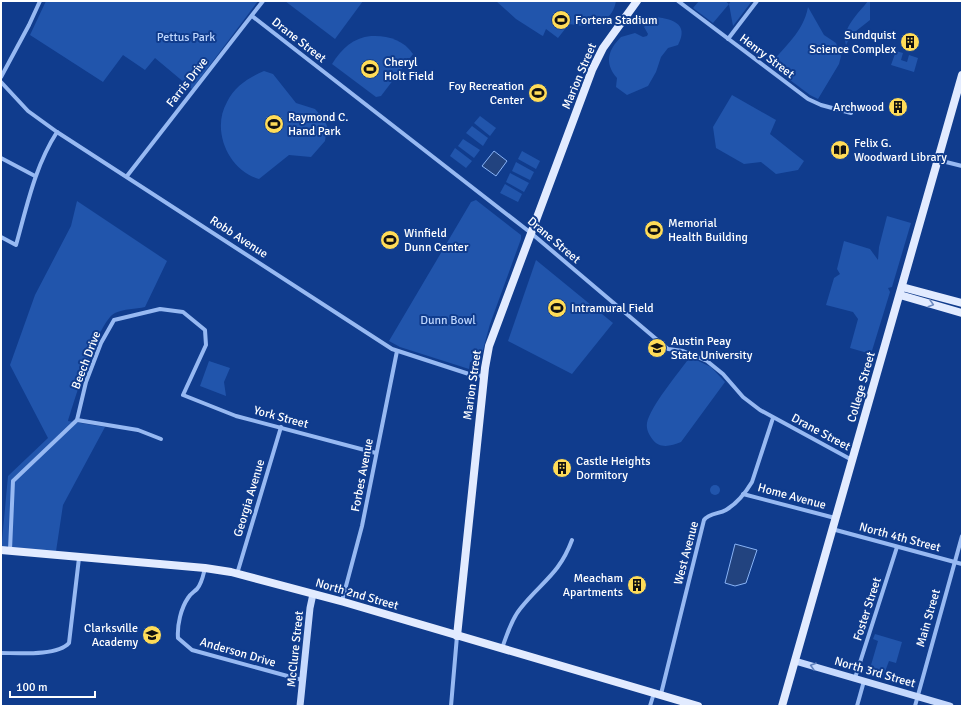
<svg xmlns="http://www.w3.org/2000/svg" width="963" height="707" viewBox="0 0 963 707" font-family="Signika,sans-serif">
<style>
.green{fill:#2155ac}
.water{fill:#22437f;stroke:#88b3f6}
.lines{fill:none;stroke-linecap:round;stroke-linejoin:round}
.minor{stroke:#97b9f2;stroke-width:4}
.secondary{stroke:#c6d9fd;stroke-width:7}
.primary{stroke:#e2ebff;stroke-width:8}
.oneway{stroke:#6e8bc0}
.oneway2{stroke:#6283bf}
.labels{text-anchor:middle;stroke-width:4;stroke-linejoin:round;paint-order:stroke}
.poi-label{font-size:12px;fill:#fff;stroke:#103c8d;text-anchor:start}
.park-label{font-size:12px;fill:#bed6fd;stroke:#103c8d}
.street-label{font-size:12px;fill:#fff;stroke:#103c8d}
</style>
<rect width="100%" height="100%" fill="#103c8d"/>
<g class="green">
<polygon points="46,1 258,1 192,89 155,58 145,70 123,55 103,82 30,35"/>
<polygon points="285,1 363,1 335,39"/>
<path d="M496,1h120c-4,24 -27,27 -47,23l-11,14 -12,-9 -3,7 -2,-1 -25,-16z"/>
<polygon points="699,1 725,1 729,4 731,1 752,1 733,26 729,4 713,23 693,8"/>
<path d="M868,1h2v19l-19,15 -5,10c-5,-17 13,-32 22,-44z"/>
<path d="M808,7l16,28 12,8 5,13 -2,8 -21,35 -8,-4 -40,-30c15,-20 33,-32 38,-58z"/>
<path d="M652,17c19,1 38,6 26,28l-10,3 -7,9 -5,15 -8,14 -21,9 -11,-8 1,-9c-13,-15 -9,-28 4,-41l14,-4 8,4 4,-1 1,-2 -4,-7z"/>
<path d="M371,36c16,-1 33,4 42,18l-32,42 -5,1 -44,-33c10,-16 21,-26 39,-28z"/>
<polygon points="896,51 903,53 901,60 907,62 909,55 918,58 914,72 891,65"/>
<path d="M264,71l9,3 23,29 19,6 9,10 3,7 -2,15 -14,16 -22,-2 -30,24c-31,-9 -48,-49 -32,-77 8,-16 21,-24 37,-31z"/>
<polygon points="732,95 776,120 770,134 804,161 798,170 776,174 761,162 744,164 716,148 713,127"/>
<polygon points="480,116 496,128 490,136 474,123"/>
<polygon points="472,126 488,138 483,146 466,133"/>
<polygon points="463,139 480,150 474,158 458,146"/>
<polygon points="455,148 472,161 466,168 450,156"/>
<polygon points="522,151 540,161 536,169 518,159"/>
<polygon points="516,162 534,172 530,180 512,171"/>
<polygon points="510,173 529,183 524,192 506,182"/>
<polygon points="505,184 522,194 518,202 500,193"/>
<polygon points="476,200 521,235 521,239 490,324 480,361 478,364 470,362 469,369 400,347 389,341 471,202"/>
<path d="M77,201l90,60 -22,46c-9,2 -22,2 -30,6 -17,8 -41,89 -47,108l37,6 -42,78 -8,53 -54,-6 7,-76 40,-38 -38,-73 25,-70 36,-69z"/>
<polygon points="887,216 911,223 892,287 888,288 890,292 871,354 850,348 858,319 853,312 826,305 834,278 840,274 837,269 844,241 870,249 878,260 879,247"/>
<polygon points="536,260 613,323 572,374 508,341"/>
<path d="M690,357l21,10 14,15 -44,60c-10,4 -21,7 -28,-2 -4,-5 -7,-11 -6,-17 3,-16 32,-51 43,-66z"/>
<polygon points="209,361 230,368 224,382 226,396 200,386"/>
<circle cx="715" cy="490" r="5"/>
<polygon points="875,634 902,642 896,663 889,661 883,677 869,672 878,641 873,639"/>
</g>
<g class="water">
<polygon points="494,151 507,161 496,176 482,166"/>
<polygon points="735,544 757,550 746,583 735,586 725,583"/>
</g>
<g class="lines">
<g class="minor">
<polyline points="678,1 808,99 821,105 851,113"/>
<polyline points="252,16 531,233 668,349 683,351 707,361 723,374 743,397 760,410 852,460"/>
<polyline points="728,39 757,1"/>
<polyline points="1,77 29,25 40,1"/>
<polyline points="1,82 28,111 57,132 392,349 472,375 484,376"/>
<polyline points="1,158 35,176"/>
<polyline points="938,160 962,166"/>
<polyline points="127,176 263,1"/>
<path d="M1,237l15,8c11,-39 19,-79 41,-113"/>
<polyline points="77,420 138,430 161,439"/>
<polyline points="743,494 835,518"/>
<polyline points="832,529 962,564"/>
<polyline points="10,550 13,481 77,420 86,382 101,343 114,320 160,309 183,312 205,330 206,345 183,395 236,416 376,453"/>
<path d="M205,568c-2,8 -3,15 -8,21 -3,3 -7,5 -9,9 -7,10 -11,27 -10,40l14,12 110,30"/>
<polyline points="237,574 281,427"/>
<polyline points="342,601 362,526 397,351"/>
<path d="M502,648c5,-13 9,-28 18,-39 21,-27 39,-34 52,-69"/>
<path d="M1,653c17,0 57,3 68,-10l10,-85"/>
<polyline points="855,678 897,547"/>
<path d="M661,694l43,-174c5,-7 15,-6 22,-10 10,-6 20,-18 26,-28l21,-64"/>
<polyline points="451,706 457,636"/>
<polyline points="650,706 654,693"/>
<polyline points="857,706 864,681"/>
<polyline points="915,706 962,536"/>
</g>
<g class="secondary">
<polyline points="795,661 950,706"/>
<polyline points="300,706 310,608 313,594"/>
</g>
<g class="primary">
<polyline points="902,287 962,303"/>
<polyline points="900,295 962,313"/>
<polyline points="1,550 205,568 231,572 344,602 698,706"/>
<polyline points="457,636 485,368 489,346 592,70 603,48 637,1"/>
<polyline points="782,706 962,75"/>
</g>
</g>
<defs><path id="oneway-chevron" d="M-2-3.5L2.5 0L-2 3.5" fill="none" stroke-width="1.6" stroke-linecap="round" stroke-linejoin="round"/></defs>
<use class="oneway" href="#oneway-chevron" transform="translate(931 304) rotate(16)"/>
<use class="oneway2" href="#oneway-chevron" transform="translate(813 666) rotate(-164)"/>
<defs>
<symbol id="stadium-disc" viewBox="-11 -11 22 22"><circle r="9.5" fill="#ffdc58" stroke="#103c8d"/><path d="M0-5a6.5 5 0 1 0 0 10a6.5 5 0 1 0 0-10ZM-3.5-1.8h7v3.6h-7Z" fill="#111"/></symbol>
<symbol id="building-disc" viewBox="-11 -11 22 22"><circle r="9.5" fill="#ffdc58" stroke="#103c8d"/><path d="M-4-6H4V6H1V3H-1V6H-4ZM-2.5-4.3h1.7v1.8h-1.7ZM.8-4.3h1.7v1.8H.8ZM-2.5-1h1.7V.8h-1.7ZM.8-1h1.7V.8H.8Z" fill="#111"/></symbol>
<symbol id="library-disc" viewBox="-11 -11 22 22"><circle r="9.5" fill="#ffdc58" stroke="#103c8d"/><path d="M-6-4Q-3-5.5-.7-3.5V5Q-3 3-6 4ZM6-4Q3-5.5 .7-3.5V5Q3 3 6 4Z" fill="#111"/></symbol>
<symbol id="university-disc" viewBox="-11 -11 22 22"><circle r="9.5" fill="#ffdc58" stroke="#103c8d"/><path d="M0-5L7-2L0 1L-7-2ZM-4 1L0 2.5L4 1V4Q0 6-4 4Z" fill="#111"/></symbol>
<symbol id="school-disc" viewBox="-11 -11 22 22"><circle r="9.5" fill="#ffdc58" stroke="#103c8d"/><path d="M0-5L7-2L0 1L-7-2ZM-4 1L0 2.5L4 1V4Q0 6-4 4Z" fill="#111"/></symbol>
</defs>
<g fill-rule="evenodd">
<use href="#stadium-disc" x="550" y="9" width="22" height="22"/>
<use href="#building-disc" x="899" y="31" width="22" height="22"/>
<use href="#stadium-disc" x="359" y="58" width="22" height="22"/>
<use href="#stadium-disc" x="527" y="82" width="22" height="22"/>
<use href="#building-disc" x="887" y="96" width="22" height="22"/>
<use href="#stadium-disc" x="263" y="113" width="22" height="22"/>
<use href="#library-disc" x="829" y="139" width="22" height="22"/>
<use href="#stadium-disc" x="643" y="219" width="22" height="22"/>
<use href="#stadium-disc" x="379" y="229" width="22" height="22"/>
<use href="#stadium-disc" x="546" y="297" width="22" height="22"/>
<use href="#university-disc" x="646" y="337" width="22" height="22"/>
<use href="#building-disc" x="551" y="457" width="22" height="22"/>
<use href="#building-disc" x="626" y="574" width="22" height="22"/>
<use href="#school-disc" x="141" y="624" width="22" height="22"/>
</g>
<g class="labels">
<g class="poi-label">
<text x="575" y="24">Fortera Stadium</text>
<text x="896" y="39" text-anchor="end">Sundquist<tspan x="896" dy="14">Science Complex</tspan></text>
<text x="384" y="66">Cheryl<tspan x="384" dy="14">Holt Field</tspan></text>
<text x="524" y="90" text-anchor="end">Foy Recreation<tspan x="524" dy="14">Center</tspan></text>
<text x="884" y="111" text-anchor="end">Archwood</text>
<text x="288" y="121">Raymond C.<tspan x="288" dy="14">Hand Park</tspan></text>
<text x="854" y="147">Felix G.<tspan x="854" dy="14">Woodward Library</tspan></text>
<text x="668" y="227">Memorial<tspan x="668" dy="14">Health Building</tspan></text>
<text x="404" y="237">Winfield<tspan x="404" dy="14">Dunn Center</tspan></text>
<text x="571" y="312">Intramural Field</text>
<text x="671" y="345">Austin Peay<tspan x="671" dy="14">State University</tspan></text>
<text x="576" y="465">Castle Heights<tspan x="576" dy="14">Dormitory</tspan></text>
<text x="623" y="582" text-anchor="end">Meacham<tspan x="623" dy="14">Apartments</tspan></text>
<text x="138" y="632" text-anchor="end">Clarksville<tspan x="138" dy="14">Academy</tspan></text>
</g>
<g class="park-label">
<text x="186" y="41">Pettus Park</text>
<text x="448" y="324">Dunn Bowl</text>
</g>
<g class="street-label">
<text transform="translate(299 40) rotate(38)" y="4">Drane Street</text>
<text transform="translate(767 56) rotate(37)" y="4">Henry Street</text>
<text transform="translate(579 76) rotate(-67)" y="4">Marion Street</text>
<text transform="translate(187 82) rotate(-52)" y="4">Farris Drive</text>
<text transform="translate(239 237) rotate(33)" y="4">Robb Avenue</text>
<text transform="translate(554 240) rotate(40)" y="4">Drane Street</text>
<text transform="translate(86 360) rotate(-69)" y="4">Beech Drive</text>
<text transform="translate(472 385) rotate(-82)" y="4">Marion Street</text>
<text transform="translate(861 387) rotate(-74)" y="4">College Street</text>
<text transform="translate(281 417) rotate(15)" y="4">York Street</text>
<text transform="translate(821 432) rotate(28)" y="4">Drane Street</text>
<text transform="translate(362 475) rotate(-79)" y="4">Forbes Avenue</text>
<text transform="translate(792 496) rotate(15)" y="4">Home Avenue</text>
<text transform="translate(249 498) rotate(-73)" y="4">Georgia Avenue</text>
<text transform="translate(900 537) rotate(15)" y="4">North 4th Street</text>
<text transform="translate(686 553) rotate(-75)" y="4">West Avenue</text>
<text transform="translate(357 594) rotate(16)" y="4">North 2nd Street</text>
<text transform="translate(867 609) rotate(-72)" y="4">Foster Street</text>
<text transform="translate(928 618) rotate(-74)" y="4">Main Street</text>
<text transform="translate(295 649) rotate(-84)" y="4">McClure Street</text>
<text transform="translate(238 652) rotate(16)" y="4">Anderson Drive</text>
<text transform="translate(875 672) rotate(16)" y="4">North 3rd Street</text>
</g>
</g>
<rect width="963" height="707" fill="none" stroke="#ffffff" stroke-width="4"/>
<path d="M10 691v6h85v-6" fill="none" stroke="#ffffff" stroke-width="2"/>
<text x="16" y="691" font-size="12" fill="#ffffff" stroke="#103c8d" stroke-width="3" paint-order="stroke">100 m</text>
</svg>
